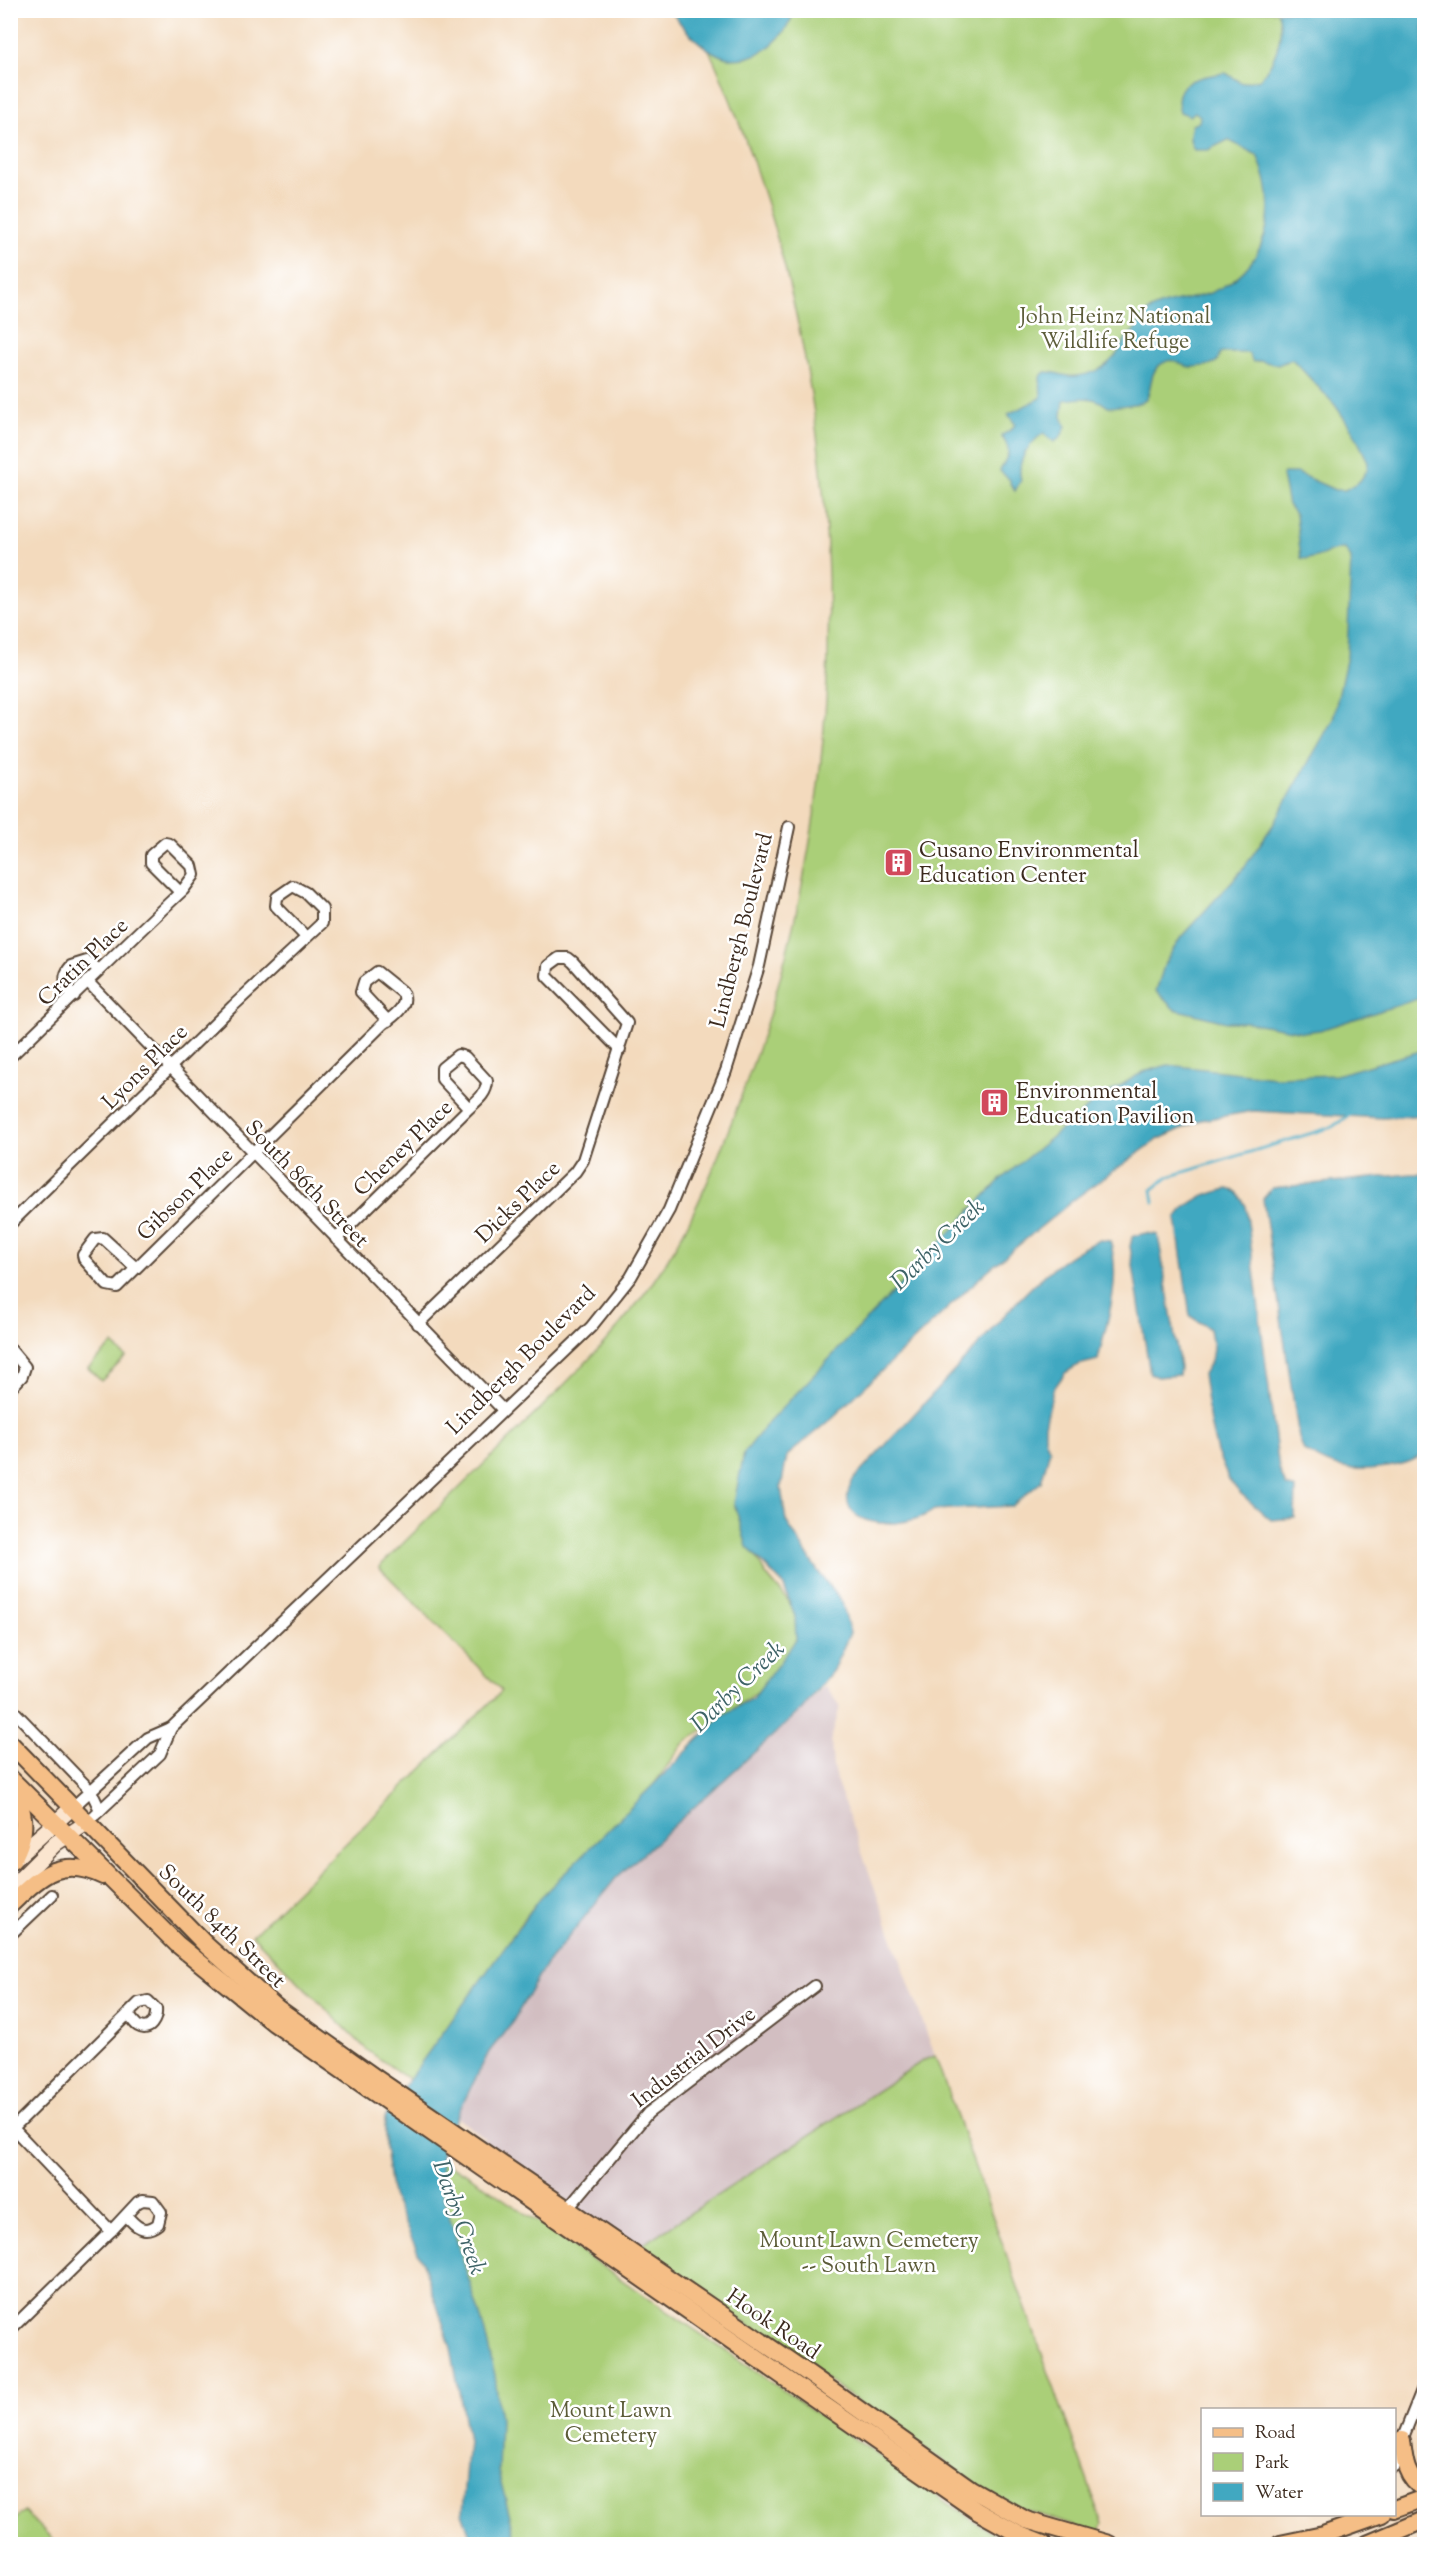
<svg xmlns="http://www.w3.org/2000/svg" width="1435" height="2555" viewBox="0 0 1435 2555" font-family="'Sorts Mill Goudy',serif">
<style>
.industrial{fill:#d2bec1}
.green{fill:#aacf78;stroke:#727c4b;stroke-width:1.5}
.water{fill:#41a8c1;stroke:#3e6970;stroke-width:1.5}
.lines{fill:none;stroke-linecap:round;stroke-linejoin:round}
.stream{stroke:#41a8c1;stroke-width:3}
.minor-casing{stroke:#574436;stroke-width:14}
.secondary-casing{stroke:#574436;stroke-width:18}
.primary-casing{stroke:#574436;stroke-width:20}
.minor{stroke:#fff;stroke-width:10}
.secondary{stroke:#fbe5cf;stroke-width:15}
.primary{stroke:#f5be86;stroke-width:16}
.labels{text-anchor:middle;stroke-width:5;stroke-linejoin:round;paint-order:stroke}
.park-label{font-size:22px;fill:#5c5c39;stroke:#fff}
.poi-label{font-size:22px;fill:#3b2a1e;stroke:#fff;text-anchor:start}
.street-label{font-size:22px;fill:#3b2a1e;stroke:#fff}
.water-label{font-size:24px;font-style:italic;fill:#3e6367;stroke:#fff}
</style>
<rect width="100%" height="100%" fill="#fff"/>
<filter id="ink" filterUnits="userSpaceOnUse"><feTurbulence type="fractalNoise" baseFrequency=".0167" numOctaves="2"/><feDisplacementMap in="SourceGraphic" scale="12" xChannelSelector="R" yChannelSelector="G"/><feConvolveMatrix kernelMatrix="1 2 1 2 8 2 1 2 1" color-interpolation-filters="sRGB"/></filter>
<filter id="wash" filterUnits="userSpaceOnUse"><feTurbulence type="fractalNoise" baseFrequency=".008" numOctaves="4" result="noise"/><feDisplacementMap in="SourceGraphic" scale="24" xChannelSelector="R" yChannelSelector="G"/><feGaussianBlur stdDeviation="1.35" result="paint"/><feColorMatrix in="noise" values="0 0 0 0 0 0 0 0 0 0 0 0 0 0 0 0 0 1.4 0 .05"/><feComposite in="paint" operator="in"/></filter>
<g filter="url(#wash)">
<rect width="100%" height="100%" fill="#f3dabd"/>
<polygon class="industrial" points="824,1685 840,1706 831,1740 833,1768 838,1786 935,2056 924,2060 630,2252 470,2142 485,2138 456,2117 489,2052 513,2021 545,1966 616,1878 802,1709"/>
<g class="green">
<path d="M691,11h733v1059l-141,12 -278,96 -35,32 -9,13 -214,232c-19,37 -3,82 17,116 7,12 19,21 26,33 6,9 9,20 13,30l-36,51 -84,59 -52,72 -19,21 -77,68 -17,22 -36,60 -68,96 -47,-33 -115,-115 250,-244 -123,-124c47,-46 94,-93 142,-139 51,-51 103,-100 142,-161 36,-56 59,-119 82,-181 129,-346 107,-744 -54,-1075z"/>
<polygon points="113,1344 126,1357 101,1381 88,1368"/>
<polygon points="935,2056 1103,2524 1099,2535 1012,2505 981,2487 637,2248 924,2060"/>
<polygon points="412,2149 464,2172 1008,2544 502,2544"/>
<polygon points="24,2511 56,2544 11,2544 11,2523"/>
</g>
<g class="water">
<path d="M671,11h123c-8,30 -44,58 -75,44 -20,-9 -36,-27 -48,-44z"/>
<path d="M1277,11h147v986l-104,33 -17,2 -56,-10h-21l-52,-13 -18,-18 9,-28 16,-26 62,-68 30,-44 60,-106 14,-63 4,-98 -6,-9c-15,-1 -29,13 -44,9l-5,-43 -8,-10 -6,-29 2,-3h13l38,17h10l15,-9 7,-11 1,-8 -15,-31 -18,-26 -43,-46 -14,6 -17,-4 -8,1 -5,-9h-27c-2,2 -2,5 -4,8 -3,5 -20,6 -26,6 -10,0 -16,-10 -26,-5 -21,9 -9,35 -25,41 -5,1 -26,4 -32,4 -14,-12 -26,-9 -44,-7l-2,16 4,11 -6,11 -6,4 -10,-9c-15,10 -28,28 -23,47l-6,11 -5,-7v-4l-10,-9c7,-16 14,-19 1,-35l11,-7 3,-5 -7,-10 33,-16 -1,-21 5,-5c11,-1 21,6 31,4 22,-2 37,-13 47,-32 1,-1 3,-7 4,-8 2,-2 6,-3 8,-6 5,-5 7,-14 13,-18 15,-11 44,-12 62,-19 59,-25 71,-83 47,-138l-29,-15 -20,10h-14c-5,-9 -5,-15 -2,-25l7,-3 1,-6 -5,-4 -5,4 -10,-4c-10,-32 21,-36 46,-39l16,10 18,-4c16,-19 26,-45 17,-68z"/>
<polygon points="1424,1050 1424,1115 1383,1118 1253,1111 1201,1120 1157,1140 1076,1198 987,1271 832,1418 787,1456 781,1487 786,1521 817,1570 842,1602 850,1633 833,1670 802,1709 616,1878 545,1966 513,2021 489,2052 456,2117 441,2155 440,2186 484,2329 495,2375 500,2420 498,2471 517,2544 473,2544 462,2513 468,2440 451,2348 423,2263 392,2196 385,2147 385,2118 407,2082 540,1898 723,1715 753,1698 796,1640 795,1617 783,1584 747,1547 734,1503 744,1453 767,1424 1001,1179 1098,1099 1143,1072 1168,1065 1276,1077 1336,1075"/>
<path d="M1411,1174h13v278c-12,16 -65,20 -85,15 -12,-2 -24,-10 -35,-16l-5,-13 -36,-239 9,-11z"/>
<path d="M1228,1189l9,3 9,14 33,263 7,17 10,3 -1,29 -24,2 -32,-28 -11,-14 -11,-26 -7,-29 -7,-49 8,-13 2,-13 -3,-19 -20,-13 -14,-97c9,-18 33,-26 52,-30z"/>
<polygon points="1146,1233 1158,1235 1180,1368 1179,1375 1157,1377 1150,1374 1130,1246 1133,1236"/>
<path d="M1100,1240l10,1c12,39 -3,80 -12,119l-20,5 -13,8 -12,17 -8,35v14l5,11 -9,32 -29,24 -78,4c-27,21 -108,21 -81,-30 39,-42 77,-83 116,-125 38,-42 77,-93 131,-115z"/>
</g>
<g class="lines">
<polyline class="stream" points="1154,1202 1152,1190 1168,1177 1332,1127 1353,1113"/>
</g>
</g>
<g filter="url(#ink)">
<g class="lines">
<defs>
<g id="minor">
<polyline points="87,981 503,1410"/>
<path d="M74,996c-10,-10 -12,-20 -3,-30l16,-5 11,8"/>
<path d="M10,1057c58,-56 115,-113 173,-167l11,-15 -2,-9 -22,-22 -5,-1 -14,12v8l29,29"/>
<polyline points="10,1224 233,1006 322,923 322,909 306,893 293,886 277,897 276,906 305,936"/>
<path d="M336,1239l133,-131c9,-8 18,-15 18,-27l-22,-24 -7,-2 -16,13v11l27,29"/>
<path d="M136,1268l-33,-30 -8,1 -12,16 1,4 23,26 10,2 4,-4 262,-259c10,-7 26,-18 20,-31l-26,-21 -13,10 -3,10 27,29"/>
<polyline points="418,1324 575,1172 583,1160 627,1023 573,962 568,958 559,958 548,966 547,976 620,1050"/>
<polyline points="10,1349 25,1367 22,1376 10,1389"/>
<polyline points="10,1707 91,1791 100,1810"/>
<polyline points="73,1807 148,1738 171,1728 591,1327 631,1277 669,1210 726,1071 759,966 789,827"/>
<polyline points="95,1815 160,1754 171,1728"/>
<polyline points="10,1935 52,1895"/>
<polyline points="10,2125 111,2231"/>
<path d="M13,2128l8,-8 107,-106 11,-11 9,-2 8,8c1,10 -6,24 -18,17 -4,-3 -7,-8 -10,-12"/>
<polyline points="565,2212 648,2113 815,1986"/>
<path d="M10,2330l101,-99 27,-29 5,-2 10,1 8,11 -3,12c-14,11 -23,2 -32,-9"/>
<polyline points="1394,2466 1402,2440 1424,2385"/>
</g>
<g id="secondary">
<polyline points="12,1861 73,1807"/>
<polyline points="10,1889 56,1843 88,1822"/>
</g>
<g id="primary">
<polyline points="10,1743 207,1946 277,2008 377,2079 809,2374 971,2489 1026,2520 1109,2544"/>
<polyline points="10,1778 177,1944 274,2023 977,2511 1020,2535 1043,2544"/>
<path d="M12,1861c17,-31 13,-45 1,-76"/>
<path d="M10,1905c31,-29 50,-50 93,-29"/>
<path d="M1402,2440c2,19 3,38 22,49"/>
<polyline points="1394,2509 1424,2498"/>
<polyline points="1280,2544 1323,2535 1382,2514"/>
<polyline points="1367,2544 1424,2520"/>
</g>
</defs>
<use href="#minor" class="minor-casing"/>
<use href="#secondary" class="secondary-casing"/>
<use href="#primary" class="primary-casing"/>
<use href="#minor" class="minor"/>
<use href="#secondary" class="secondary"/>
<use href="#primary" class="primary"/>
</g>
</g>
<defs>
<symbol id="building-square" viewBox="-11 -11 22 22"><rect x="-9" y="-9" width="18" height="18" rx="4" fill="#d1495b" stroke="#fff"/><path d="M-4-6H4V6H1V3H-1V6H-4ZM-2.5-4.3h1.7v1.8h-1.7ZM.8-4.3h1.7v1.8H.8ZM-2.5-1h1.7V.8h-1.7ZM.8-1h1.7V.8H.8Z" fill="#fff"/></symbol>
</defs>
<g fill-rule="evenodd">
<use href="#building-square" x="882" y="846" width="33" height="33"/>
<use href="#building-square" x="978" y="1086" width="33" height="33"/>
</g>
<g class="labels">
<g class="park-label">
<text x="1115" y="323">John Heinz National<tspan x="1115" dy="25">Wildlife Refuge</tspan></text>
<text x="869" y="2247">Mount Lawn Cemetery<tspan x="869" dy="25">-- South Lawn</tspan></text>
<text x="611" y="2417">Mount Lawn<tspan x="611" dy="25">Cemetery</tspan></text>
</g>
<g class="poi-label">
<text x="919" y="857">Cusano Environmental<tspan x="919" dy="25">Education Center</tspan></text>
<text x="1016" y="1098">Environmental<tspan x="1016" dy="25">Education Pavilion</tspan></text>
</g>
<g class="street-label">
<text transform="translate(740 930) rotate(-76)" y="8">Lindbergh Boulevard</text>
<text transform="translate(82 961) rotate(-44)" y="8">Cratin Place</text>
<text transform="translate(144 1066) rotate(-45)" y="8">Lyons Place</text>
<text transform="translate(402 1147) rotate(-44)" y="8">Cheney Place</text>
<text transform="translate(308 1183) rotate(46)" y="8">South 86th Street</text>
<text transform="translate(184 1193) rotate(-44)" y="8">Gibson Place</text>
<text transform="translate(517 1201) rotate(-44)" y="8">Dicks Place</text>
<text transform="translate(520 1359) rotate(-45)" y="8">Lindbergh Boulevard</text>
<text transform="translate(223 1925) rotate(44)" y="8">South 84th Street</text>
<text transform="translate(693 2056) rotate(-38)" y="8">Industrial Drive</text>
<text transform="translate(774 2323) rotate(34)" y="8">Hook Road</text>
</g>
<g class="water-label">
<text transform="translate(937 1244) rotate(-44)" y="8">Darby Creek</text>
<text transform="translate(737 1686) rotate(-44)" y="8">Darby Creek</text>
<text transform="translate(460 2217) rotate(71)" y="8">Darby Creek</text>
</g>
</g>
<rect width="1435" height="2555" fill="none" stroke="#fff" stroke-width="36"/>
<rect x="1201" y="2408" width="195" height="108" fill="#ffffff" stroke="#b1aaa5" stroke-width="1.5"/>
<rect x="1213" y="2428" width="30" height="9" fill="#f5be86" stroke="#b1aaa5" stroke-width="1.5"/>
<text x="1255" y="2438" font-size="18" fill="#3b2a1e">Road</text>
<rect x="1213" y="2453" width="30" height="18" fill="#aacf78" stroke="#b1aaa5" stroke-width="1.5"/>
<text x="1255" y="2468" font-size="18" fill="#3b2a1e">Park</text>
<rect x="1213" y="2483" width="30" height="18" fill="#41a8c1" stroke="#b1aaa5" stroke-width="1.5"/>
<text x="1255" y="2498" font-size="18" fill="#3b2a1e">Water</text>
</svg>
